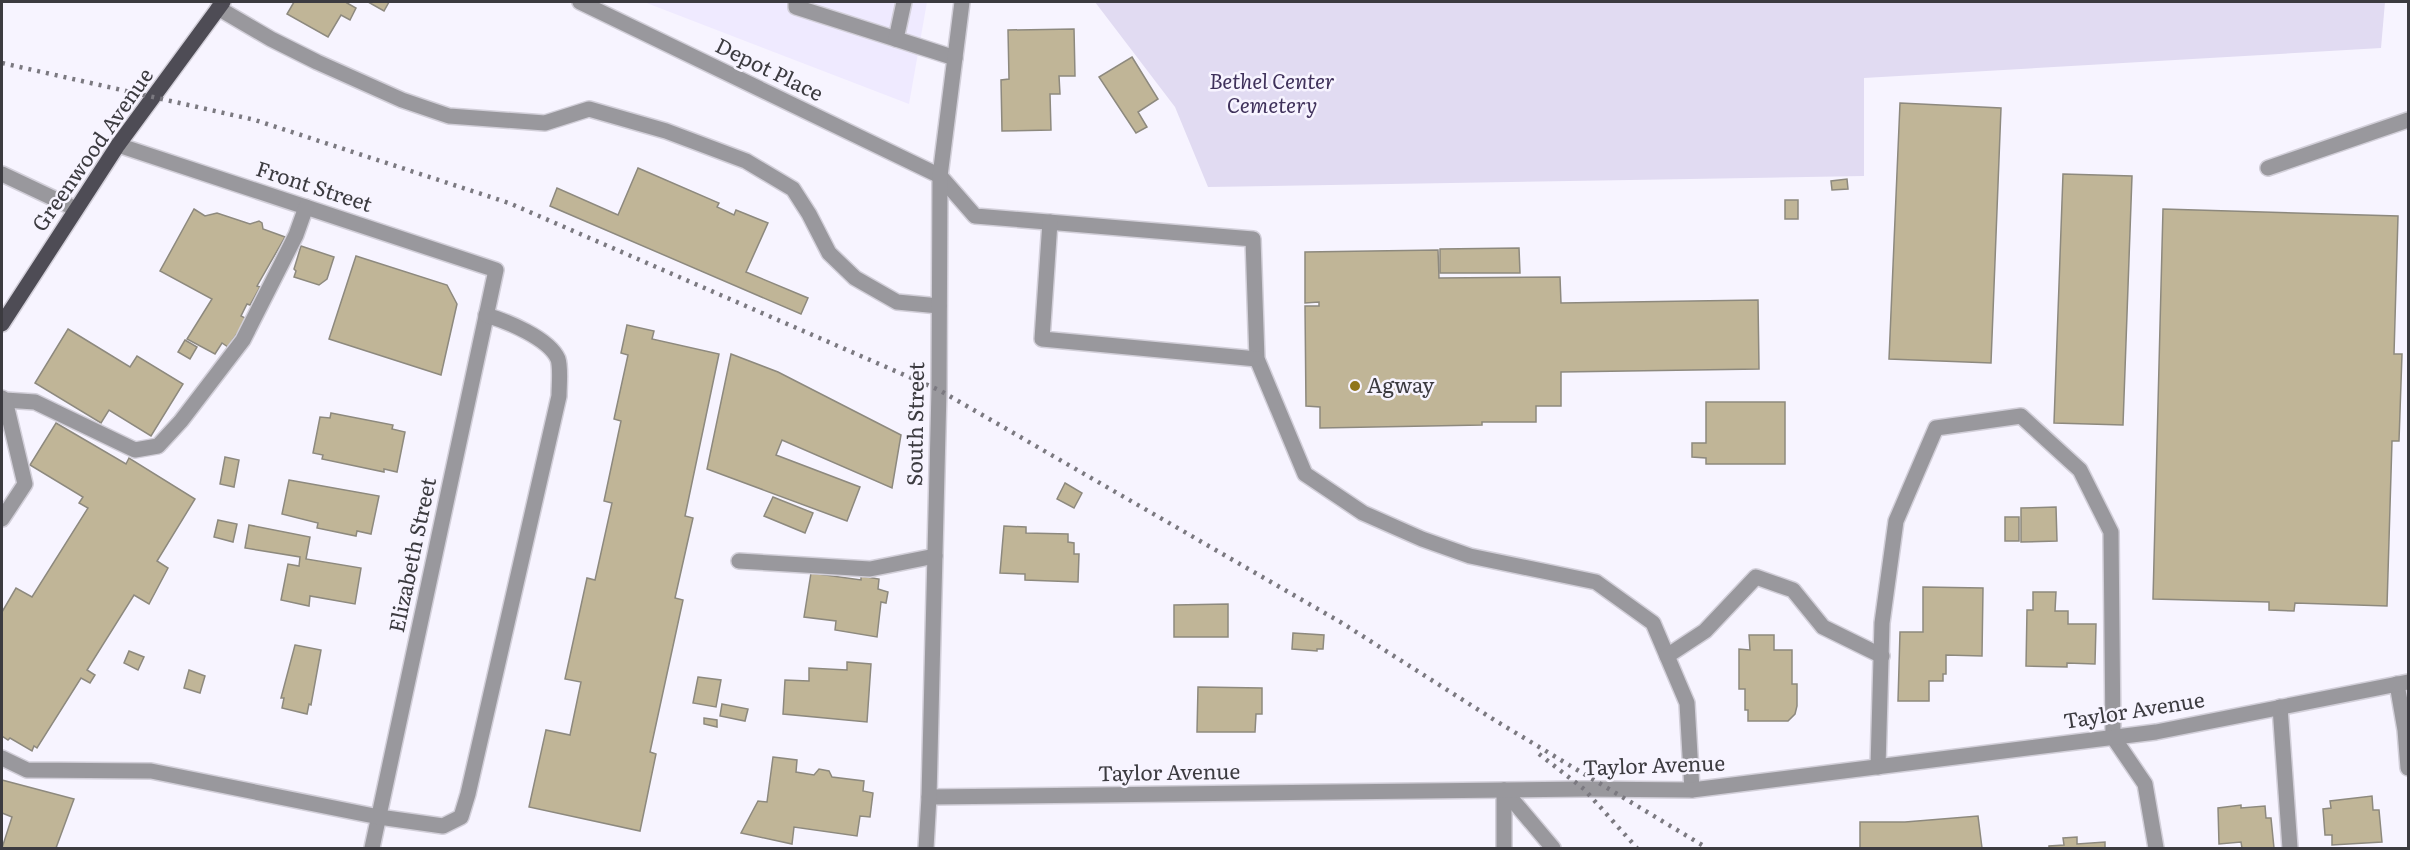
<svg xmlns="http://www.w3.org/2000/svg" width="2410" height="850" viewBox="0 0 2410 850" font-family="Literata,serif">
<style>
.built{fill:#efeaff}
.green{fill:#e1dbf2}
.building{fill:#c0b597;stroke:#8d897e;stroke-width:1.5}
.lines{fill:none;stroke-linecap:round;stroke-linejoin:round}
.minor-casing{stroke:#d2cfd9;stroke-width:18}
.major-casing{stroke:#d2cfd9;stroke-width:18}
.minor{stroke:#99989d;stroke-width:15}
.major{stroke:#4e4c55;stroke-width:15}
.rail{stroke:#7b7980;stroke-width:4.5;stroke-dasharray:3 6;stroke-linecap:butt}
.poi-dot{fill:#90761b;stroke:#f7f4ff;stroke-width:2}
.labels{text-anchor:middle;stroke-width:5;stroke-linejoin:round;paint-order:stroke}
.street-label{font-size:21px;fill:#3c3b40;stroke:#f7f4ff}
.park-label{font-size:21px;font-style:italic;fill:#3f315b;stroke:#f7f4ff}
.poi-label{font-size:21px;fill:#3c3b40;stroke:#f7f4ff;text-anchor:start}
</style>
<rect width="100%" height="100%" fill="#f7f4ff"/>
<polygon class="built" points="644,2 927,2 909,104"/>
<polygon class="green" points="1095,2 2385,2 2381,48 1864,78 1864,176 1208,187 1175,107"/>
<g class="building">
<polygon points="294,2 348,2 347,3 356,8 350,20 341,15 328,37 287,14"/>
<polygon points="368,2 389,2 384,11"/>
<polygon points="1074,29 1075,76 1059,76 1060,94 1050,94 1051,130 1002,131 1001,80 1009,79 1008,30"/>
<polygon points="1132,57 1158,99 1138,112 1147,127 1136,133 1099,77"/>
<polygon points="1900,103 2001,108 1991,363 1889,359"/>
<polygon points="638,168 719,203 717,207 734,215 736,210 768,223 746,272 808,298 801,314 550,206 557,188 618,215"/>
<polygon points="2063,174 2132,176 2123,425 2054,423"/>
<polygon points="1847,179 1848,189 1832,190 1831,181"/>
<rect x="1785" y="200" width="13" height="19"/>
<polygon points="194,209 205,216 217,213 250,224 259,221 262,223 263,229 285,237 257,286 260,287 250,305 247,304 241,316 247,319 228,347 222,343 215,354 187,339 212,299 160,271"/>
<polygon points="2163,209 2398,216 2394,354 2402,354 2399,441 2392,441 2387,606 2295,603 2294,611 2269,610 2269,602 2153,599"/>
<polygon points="301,246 334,257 327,279 319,285 294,277 296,271 294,269"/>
<polygon points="1519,248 1520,273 1440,273 1440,249"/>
<polygon points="1438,250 1439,278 1560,277 1561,303 1758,300 1759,369 1561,372 1561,406 1536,406 1536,422 1482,422 1482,425 1320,428 1320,407 1306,406 1305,306 1319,306 1319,302 1305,303 1305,252"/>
<polygon points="356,256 447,285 457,304 441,375 329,339"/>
<polygon points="627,325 654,331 652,339 719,354 685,516 693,518 675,598 683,600 650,752 656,754 640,831 529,807 546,730 570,735 581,682 565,679 587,578 595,580 612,503 604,501 621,421 614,419 628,355 621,353"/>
<polygon points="68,329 130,367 137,356 183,384 151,436 109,410 101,423 35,383"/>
<polygon points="185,340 197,347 190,359 178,352"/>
<polygon points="731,354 778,372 901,435 892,488 782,440 776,455 860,487 847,521 707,469"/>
<polygon points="1706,402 1785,402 1785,464 1706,464 1706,458 1692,457 1692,443 1706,443"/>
<polygon points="331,413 393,425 392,429 405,432 397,472 384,469 384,472 322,459 323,455 313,453 320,417 330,418"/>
<polygon points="56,423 126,464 129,458 195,499 157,561 168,568 149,604 134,595 87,670 95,675 90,683 81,678 37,748 34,746 32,751 10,738 8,740 2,736 2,612 16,588 32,597 88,508 79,503 83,497 30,465"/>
<polygon points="225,457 239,460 234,487 220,484"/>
<polygon points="289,480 379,496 371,534 357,531 356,536 317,528 318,523 282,514"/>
<polygon points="1065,483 1082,493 1074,508 1057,499"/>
<polygon points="773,497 813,513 805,533 764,516"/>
<polygon points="2056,507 2057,541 2021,542 2021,508"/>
<rect x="2005" y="517" width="14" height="24"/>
<polygon points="218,520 237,524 233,542 214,537"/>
<polygon points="249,525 310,537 306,559 361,568 355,604 310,596 309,606 281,600 288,564 299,566 300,557 245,548"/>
<polygon points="1004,526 1026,527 1026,533 1068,534 1068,542 1074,543 1074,554 1079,554 1078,582 1025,580 1025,574 1000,573"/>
<polygon points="811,573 861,580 861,576 879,579 878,589 888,592 886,603 881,602 877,637 835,630 836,621 804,617"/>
<polygon points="1923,587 1983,588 1982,656 1946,655 1946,674 1943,674 1943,681 1929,681 1929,701 1898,701 1900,632 1923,632"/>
<polygon points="2033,592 2056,592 2055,611 2068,611 2068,624 2096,624 2095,664 2067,663 2067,667 2026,666 2027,610 2033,610"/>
<polygon points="1228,604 1228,637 1174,637 1174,605"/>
<polygon points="1293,633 1324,635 1323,649 1317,649 1317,651 1292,649"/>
<polygon points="1749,635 1774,635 1774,650 1792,650 1792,684 1797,684 1797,706 1795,714 1788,721 1748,721 1748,710 1745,710 1745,689 1739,689 1739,649 1750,650"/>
<polygon points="295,645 321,650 311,705 309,704 307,714 282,708 284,698 281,698"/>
<polygon points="129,651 144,657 138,670 124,663"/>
<polygon points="847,662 871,664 867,722 783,714 785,680 809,681 809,668 847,670"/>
<polygon points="189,670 205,676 200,693 184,688"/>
<polygon points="698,677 721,680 716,707 693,703"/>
<polygon points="1198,687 1262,688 1262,714 1256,714 1255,732 1197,732"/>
<polygon points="722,704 748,709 745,721 720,716"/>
<polygon points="704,718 717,720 717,727 704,724"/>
<polygon points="773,757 797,760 796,772 814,775 819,769 829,771 832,777 864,781 863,791 873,793 870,817 860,816 857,836 794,827 792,844 741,833 758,801 767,802"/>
<polygon points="2,780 74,799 56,848 2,848 12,817 2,813"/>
<polygon points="2372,796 2373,810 2379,810 2382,842 2332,845 2332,835 2325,835 2323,809 2331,808 2330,801"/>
<polygon points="2241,805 2241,808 2265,806 2266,818 2271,818 2274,848 2242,848 2241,842 2219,844 2218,808"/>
<polygon points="1978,816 1982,848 1860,848 1860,822 1905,822"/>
<polygon points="2077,837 2077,844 2105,842 2105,848 2049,848 2049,846 2064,845 2063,838"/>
</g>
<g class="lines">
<defs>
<g id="minor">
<polyline points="580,2 940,176 975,216 1253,239 1257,359 1305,474 1363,513 1422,539 1470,556 1596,582 1653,623 1687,703 1692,790"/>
<polyline points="796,2 796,7 896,39"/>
<polyline points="904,2 896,39 955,58"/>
<polyline points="218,8 271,39 317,62 402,100 449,116 545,123 589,109 666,131 746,161 793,189 809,214 829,253 855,278 897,302 939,306"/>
<polyline points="118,145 496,270 372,848"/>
<polyline points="2268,168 2408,120"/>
<polyline points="2,174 76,209"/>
<polyline points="1050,222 1042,339 1257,359"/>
<polyline points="2,398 5,400 35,402 135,450 158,446 181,421 243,340 296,235 306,207"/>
<polyline points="2,519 25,484 5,400"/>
<polyline points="739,561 870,569 935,556"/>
<polyline points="1667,656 1705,631 1756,577 1793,590 1823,627 1882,656"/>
<polyline points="2397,684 2405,730 2408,768"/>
<polyline points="2280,707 2290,848"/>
<path d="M2,758l25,12 124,1 228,46 64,9 18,-9 7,-23 91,-398c0,-10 2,-28 -1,-37 -9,-21 -52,-38 -72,-44"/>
<polyline points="1878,767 1882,623 1896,521 1936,428 2021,416 2080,470 2111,532 2113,737 2145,784 2156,848"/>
<polyline points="1504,790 1553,848"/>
<polyline points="1504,790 1504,848"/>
<polyline points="929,797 1584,789 1692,790 2156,732 2408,682"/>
<polyline points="926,848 929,797 939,390 940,176 962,2"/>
</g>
<polyline id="major" points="2,324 118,145 223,2"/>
</defs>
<use href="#minor" class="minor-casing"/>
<use href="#major" class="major-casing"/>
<use href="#minor" class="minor"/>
<use href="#major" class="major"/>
<g class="rail">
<polyline points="2,63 255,120 509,203 939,390 1342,623 1496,721 1707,848"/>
<polyline points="1539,754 1584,789 1637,848"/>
</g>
</g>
<circle class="poi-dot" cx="1355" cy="386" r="6"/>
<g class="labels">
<g class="street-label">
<text transform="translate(769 70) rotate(26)" y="7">Depot Place</text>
<text transform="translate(93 150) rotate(-55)" y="7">Greenwood Avenue</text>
<text transform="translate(314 187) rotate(18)" y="7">Front Street</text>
<text transform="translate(916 424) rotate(-89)" y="7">South Street</text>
<text transform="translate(413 555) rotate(-78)" y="7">Elizabeth Street</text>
<text transform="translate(2134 711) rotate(-9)" y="7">Taylor Avenue</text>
<text transform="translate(1654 766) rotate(-2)" y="7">Taylor Avenue</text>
<text transform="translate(1169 773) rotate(-1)" y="7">Taylor Avenue</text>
</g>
<g class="park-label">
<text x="1272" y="89">Bethel Center<tspan x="1272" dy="24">Cemetery</tspan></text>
</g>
<g class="poi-label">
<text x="1367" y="393">Agway</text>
</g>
</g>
<rect width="2410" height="850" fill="none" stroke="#3c3b40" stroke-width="6"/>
</svg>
